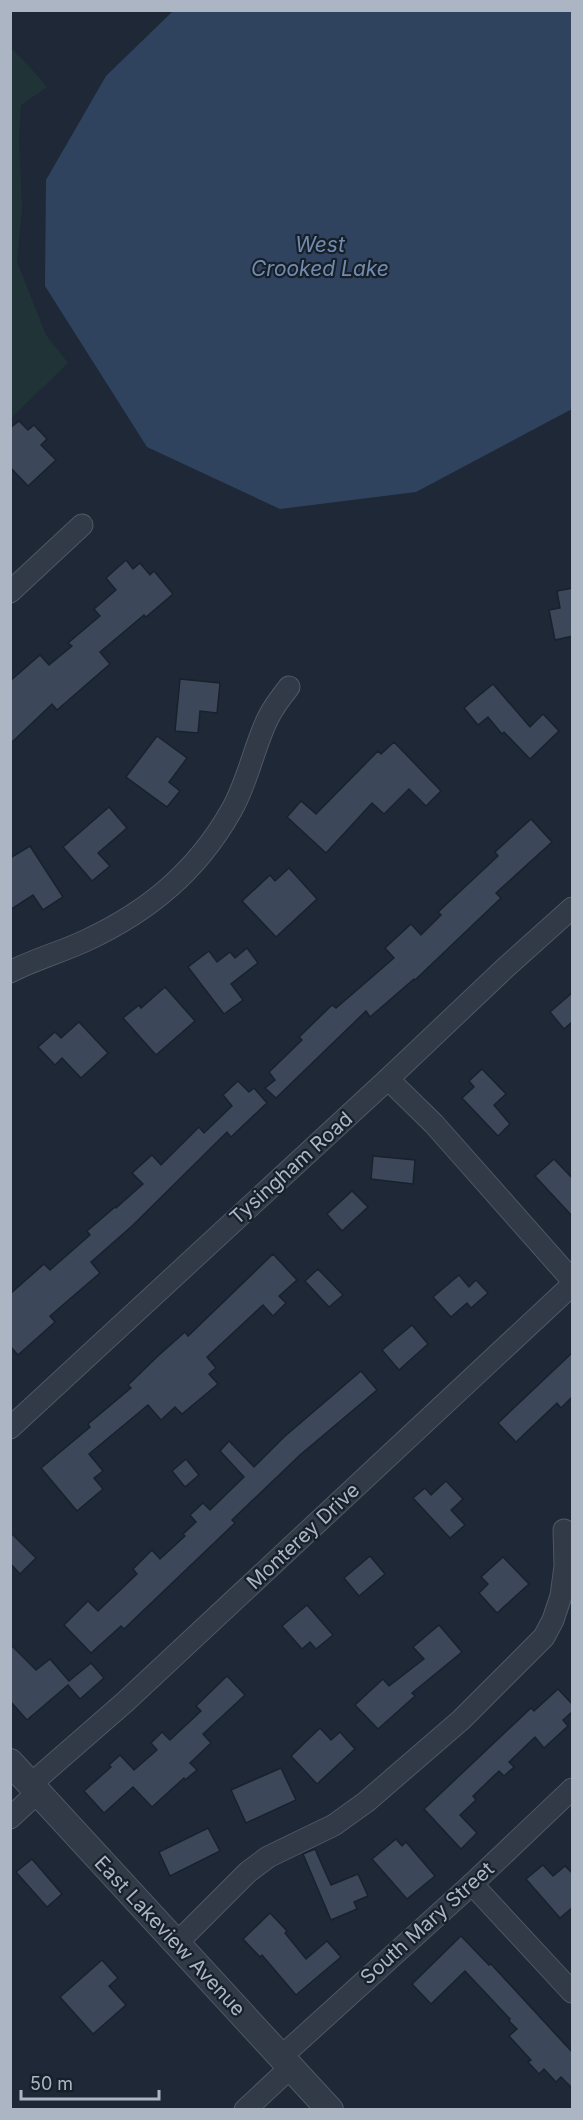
<svg xmlns="http://www.w3.org/2000/svg" width="583" height="2120" viewBox="0 0 583 2120" font-family="Inter,sans-serif">
<style>
.green{fill:#203437}
.water{fill:#30435e}
.building{fill:#3c4859;stroke:#19212d;stroke-width:1.5}
.lines{fill:none;stroke-linecap:round;stroke-linejoin:round}
.minor-casing{stroke:#4f5865;stroke-width:23}
.tertiary-casing{stroke:#4f5865;stroke-width:28}
.minor{stroke:#313a46;stroke-width:21}
.tertiary{stroke:#313a46;stroke-width:26}
.labels{text-anchor:middle;stroke-width:4.5;stroke-linejoin:round;paint-order:stroke}
.street-label{font-size:20px;fill:#abb5c4;stroke:#171f2b}
.water-label{font-size:21px;font-style:italic;fill:#728cae;stroke:#171f2b}
</style>
<rect width="100%" height="100%" fill="#1e2836"/>
<polygon class="green" points="11,48 25,62 47,87 21,105 19,138 22,209 17,262 46,335 68,363 11,418"/>
<polygon class="water" points="173,11 572,11 572,409 416,492 280,509 147,447 45,286 46,180 106,76"/>
<g class="building">
<polygon points="19,421 28,430 34,425 47,439 41,445 56,460 28,486 10,467 10,428"/>
<polygon points="126,560 133,569 140,563 150,575 154,571 173,594 146,617 144,615 100,652 110,664 57,710 52,704 10,744 10,681 40,655 49,665 72,646 68,643 100,616 94,609 116,590 106,578"/>
<polygon points="573,588 573,636 555,640 549,610 560,608 557,591"/>
<polygon points="180,679 220,683 217,713 200,711 198,733 175,731"/>
<polygon points="493,684 530,727 543,714 559,731 530,759 504,732 502,734 488,717 478,725 464,708"/>
<polygon points="157,736 187,758 169,782 180,791 167,807 126,777"/>
<polygon points="394,742 441,791 426,806 409,789 384,814 372,803 326,853 287,817 301,801 316,814 378,751 381,754"/>
<polygon points="109,807 127,828 98,853 110,866 92,881 63,847"/>
<polygon points="531,819 552,842 496,893 501,898 415,980 414,979 370,1017 366,1011 276,1098 265,1088 275,1080 269,1072 302,1040 299,1037 332,1005 336,1008 394,958 385,948 411,924 421,935 441,915 438,912 498,856 495,852"/>
<polygon points="30,846 63,897 43,910 33,895 10,910 10,858"/>
<polygon points="289,868 317,899 276,937 242,901 270,875 275,881"/>
<polygon points="247,948 258,963 231,984 243,1000 224,1014 188,967 209,951 217,962 230,952 235,958"/>
<polygon points="165,987 195,1021 156,1055 123,1018 139,1005 141,1008"/>
<polygon points="573,992 573,1021 564,1029 550,1012"/>
<polygon points="79,1022 108,1053 81,1078 62,1058 55,1065 38,1047 55,1032 61,1038"/>
<polygon points="482,1069 506,1094 494,1105 510,1124 498,1136 462,1098 474,1087 469,1081"/>
<polygon points="238,1081 249,1092 254,1088 267,1103 231,1137 227,1132 132,1226 91,1262 100,1273 50,1316 55,1322 18,1355 10,1346 10,1294 44,1264 50,1270 90,1235 87,1231 115,1207 116,1208 143,1184 132,1173 152,1155 161,1165 199,1127 204,1133 232,1106 223,1095"/>
<polygon points="373,1156 415,1160 413,1184 371,1179"/>
<polygon points="554,1159 573,1179 573,1217 535,1176"/>
<polygon points="352,1191 368,1207 342,1231 327,1214"/>
<polygon points="273,1254 297,1280 279,1296 286,1303 273,1316 263,1305 207,1357 216,1368 209,1374 218,1384 182,1414 175,1407 161,1420 148,1405 89,1454 103,1471 94,1478 103,1489 77,1511 41,1468 90,1427 88,1424 131,1388 128,1385 159,1355 185,1332 188,1336"/>
<polygon points="318,1269 343,1295 329,1307 305,1281"/>
<polygon points="459,1275 469,1287 476,1280 488,1293 471,1308 467,1303 451,1317 433,1297"/>
<polygon points="412,1325 428,1344 399,1370 382,1350"/>
<polygon points="573,1352 573,1396 561,1408 557,1403 516,1442 498,1423"/>
<polygon points="361,1371 377,1390 300,1455 232,1520 235,1523 124,1629 121,1626 91,1653 64,1625 88,1601 98,1611 137,1574 133,1569 152,1550 160,1559 185,1536 183,1534 196,1522 190,1515 203,1503 210,1510 244,1477 220,1451 229,1441 254,1467 284,1437"/>
<polygon points="186,1459 199,1475 185,1487 172,1471"/>
<polygon points="446,1481 463,1499 451,1510 465,1525 450,1538 413,1498 425,1488 431,1495"/>
<polygon points="10,1532 36,1558 20,1574 10,1563"/>
<polygon points="370,1556 385,1574 359,1596 344,1578"/>
<polygon points="503,1557 529,1584 497,1613 479,1593 488,1584 481,1577"/>
<polygon points="307,1605 333,1635 316,1649 310,1642 302,1649 282,1626"/>
<polygon points="439,1625 462,1652 412,1693 415,1696 378,1729 355,1705 383,1679 389,1686 424,1659 413,1647"/>
<polygon points="10,1644 36,1670 50,1659 69,1681 91,1663 104,1678 80,1699 68,1685 27,1720 10,1701"/>
<polygon points="227,1676 245,1695 203,1734 211,1743 190,1763 197,1770 185,1780 184,1778 152,1807 133,1787 104,1813 84,1791 111,1767 109,1765 120,1755 134,1770 157,1750 151,1743 162,1732 170,1740 201,1711 196,1706"/>
<polygon points="558,1689 573,1705 573,1711 563,1720 568,1726 544,1748 535,1737 509,1762 514,1767 504,1776 499,1771 473,1796 476,1800 460,1815 477,1833 461,1849 424,1809 531,1708 534,1711"/>
<polygon points="320,1728 331,1740 340,1732 355,1749 317,1784 291,1756"/>
<polygon points="281,1768 296,1800 246,1823 231,1790"/>
<polygon points="208,1828 220,1851 170,1876 159,1852"/>
<polygon points="396,1839 402,1846 406,1842 435,1876 407,1899 372,1859"/>
<polygon points="315,1849 331,1885 358,1874 368,1896 354,1902 357,1909 331,1920 303,1854"/>
<polygon points="32,1859 62,1894 47,1907 16,1872"/>
<polygon points="543,1865 553,1876 565,1866 573,1874 573,1907 560,1918 526,1879"/>
<polygon points="270,1913 287,1931 285,1933 306,1959 327,1941 341,1957 296,1995 262,1955 260,1957 243,1939"/>
<polygon points="461,1936 489,1965 491,1964 573,2053 573,2089 561,2077 556,2082 544,2069 539,2074 528,2062 531,2060 509,2036 517,2029 509,2021 510,2019 465,1971 431,2004 412,1984"/>
<polygon points="102,1960 118,1978 109,1986 126,2005 93,2034 60,1997"/>
</g>
<g class="lines">
<defs>
<g id="minor">
<polyline points="10,592 82,525"/>
<path d="M10,972c25,-13 52,-20 77,-32 62,-29 110,-69 144,-129 17,-29 23,-65 37,-93 6,-12 13,-21 21,-31"/>
<polyline points="388,1079 434,1124 572,1280"/>
<polyline points="10,1428 388,1079 504,969 572,908"/>
<polyline points="31,1784 125,1702 572,1285"/>
<polyline points="10,1818 38,1792"/>
<polyline points="472,1884 572,1992"/>
<polyline points="177,1943 248,1872 268,1857 334,1825 366,1802 461,1720 544,1637 553,1620 561,1596 565,1566 564,1530"/>
<polyline points="281,2057 472,1884 572,1789"/>
<polyline points="245,2110 291,2067"/>
</g>
<polyline id="tertiary" points="10,1762 330,2110"/>
</defs>
<use href="#minor" class="minor-casing"/>
<use href="#tertiary" class="tertiary-casing"/>
<use href="#minor" class="minor"/>
<use href="#tertiary" class="tertiary"/>
</g>
<g class="labels">
<g class="street-label">
<text transform="translate(291 1168) rotate(-42)" y="7">Tysingham Road</text>
<text transform="translate(303 1536) rotate(-43)" y="7">Monterey Drive</text>
<text transform="translate(427 1923) rotate(-42)" y="7">South Mary Street</text>
<text transform="translate(170 1936) rotate(47)" y="7">East Lakeview Avenue</text>
</g>
<g class="water-label">
<text x="320" y="252">West<tspan x="320" dy="24">Crooked Lake</tspan></text>
</g>
</g>
<rect width="583" height="2120" fill="none" stroke="#abb5c4" stroke-width="24"/>
<path d="M21 2090v9h138v-9" fill="none" stroke="#abb5c4" stroke-width="3"/>
<text x="30" y="2090" font-size="18" fill="#abb5c4" stroke="#171f2b" stroke-width="4.5" paint-order="stroke">50 m</text>
</svg>
